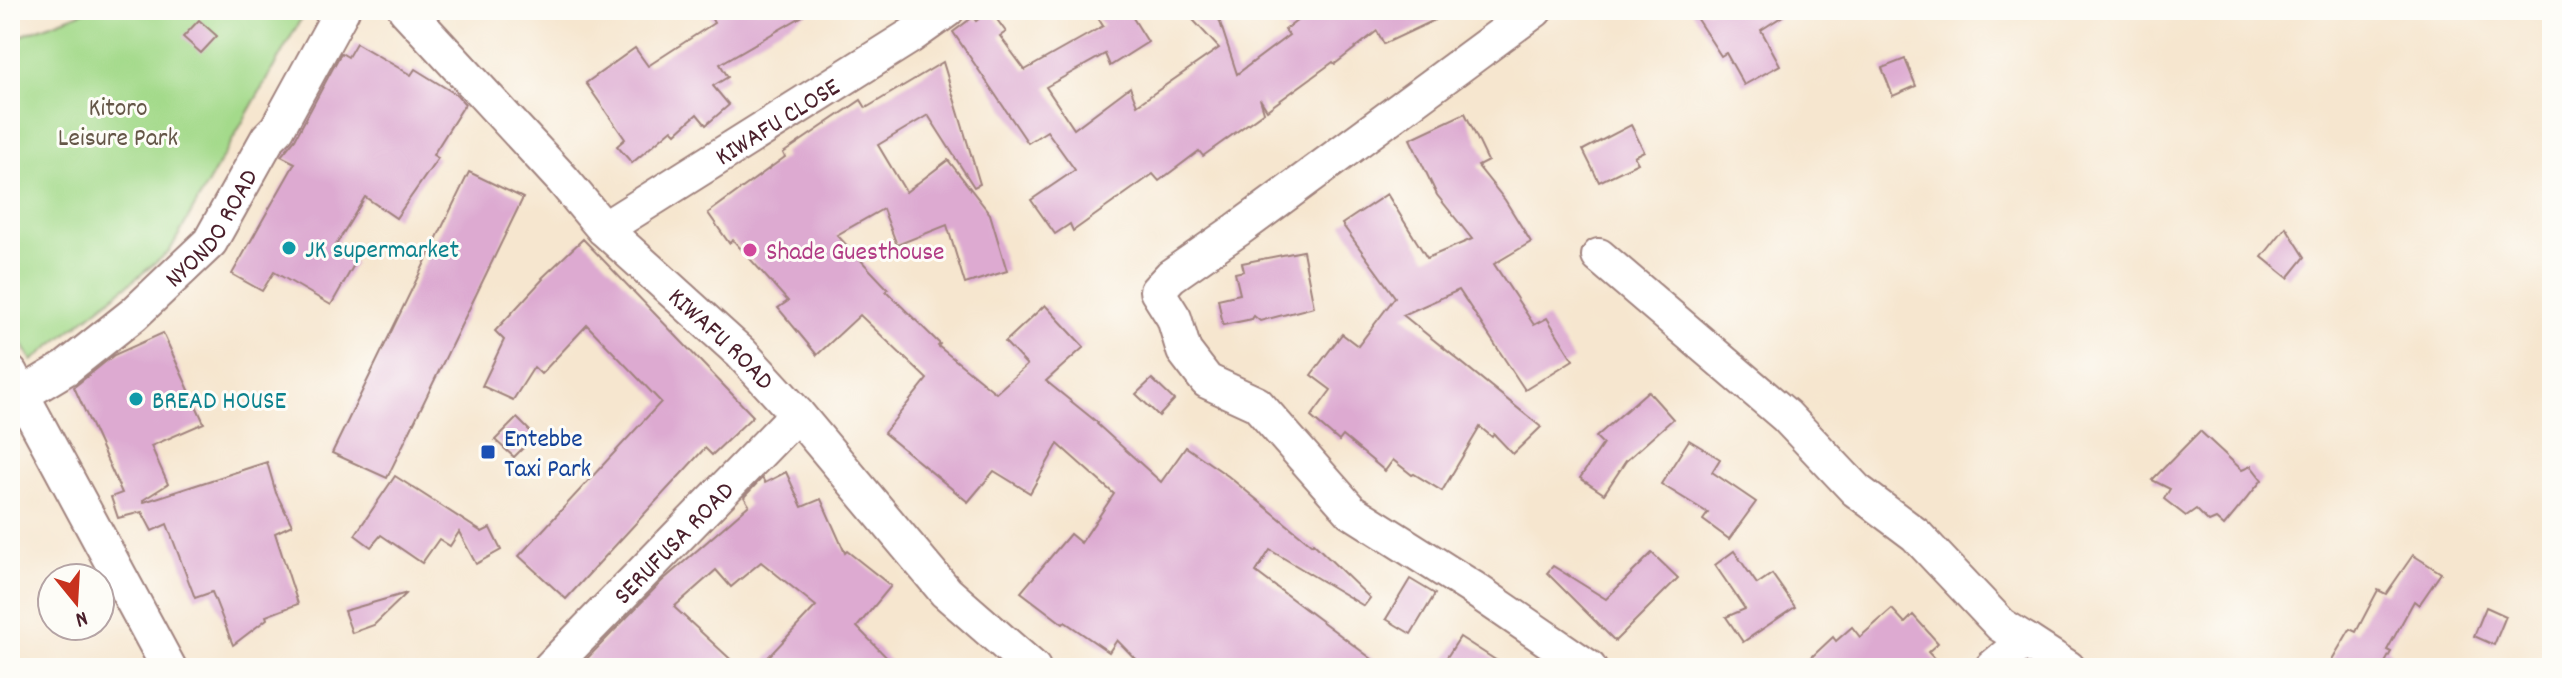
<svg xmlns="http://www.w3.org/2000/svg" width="2562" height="678" viewBox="0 0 2562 678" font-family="Dekko,sans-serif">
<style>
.green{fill:#a4da8b;stroke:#777c5b;stroke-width:2}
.building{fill:#ddaad1}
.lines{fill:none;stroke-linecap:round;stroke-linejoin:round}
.minor-casing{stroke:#a0827d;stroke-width:38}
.minor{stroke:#fff;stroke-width:34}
.culture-dot{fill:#0f9aa8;stroke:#fdfcf7;stroke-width:3}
.hotel-dot{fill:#d1479c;stroke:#fdfcf7;stroke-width:3}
.transit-dot{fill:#1a4fb4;stroke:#fdfcf7;stroke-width:3}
.labels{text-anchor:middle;stroke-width:6;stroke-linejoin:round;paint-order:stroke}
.park-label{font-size:26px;fill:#655748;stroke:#fdfcf7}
.street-label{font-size:26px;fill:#4a1f2b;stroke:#fdfcf7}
.culture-label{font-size:26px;fill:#0d838f;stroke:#fdfcf7;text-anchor:start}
.hotel-label{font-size:26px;fill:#b23c85;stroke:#fdfcf7;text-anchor:start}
.transit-label{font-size:26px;fill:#164399;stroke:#fdfcf7;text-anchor:start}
</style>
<rect width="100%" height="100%" fill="#fdfcf7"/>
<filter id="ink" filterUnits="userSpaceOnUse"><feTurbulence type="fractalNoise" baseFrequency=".0125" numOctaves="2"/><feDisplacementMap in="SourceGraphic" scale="16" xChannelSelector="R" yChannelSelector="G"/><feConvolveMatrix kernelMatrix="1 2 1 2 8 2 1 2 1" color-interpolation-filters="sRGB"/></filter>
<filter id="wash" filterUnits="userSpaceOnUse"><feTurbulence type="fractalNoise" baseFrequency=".006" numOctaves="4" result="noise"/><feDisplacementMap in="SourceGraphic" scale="32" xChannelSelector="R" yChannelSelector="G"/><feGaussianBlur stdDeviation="1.8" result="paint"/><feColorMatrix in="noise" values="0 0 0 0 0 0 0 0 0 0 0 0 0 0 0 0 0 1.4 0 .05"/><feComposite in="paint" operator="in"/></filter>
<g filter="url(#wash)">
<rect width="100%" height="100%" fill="#f6e6cf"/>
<polygon class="green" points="88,10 306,10 169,252 32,361 10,322 10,40"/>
<g id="blocks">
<g class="building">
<polygon points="707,10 813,10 720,64 728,77 713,86 729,105 706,125 697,114 676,133 672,129 632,163 617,146 625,139 586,83 635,48 648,66 714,23"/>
<polygon points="990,10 1006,32 1000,36 1025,70 1103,26 1093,10 1128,10 1148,42 1110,66 1105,54 1046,87 1074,129 1130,87 1137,105 1219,48 1184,10 1216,10 1237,74 1289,35 1285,30 1311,10 1456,10 1384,44 1377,31 1335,64 1333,62 1267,110 1260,99 1264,112 1203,156 1199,151 1159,181 1153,174 1073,231 1070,224 1055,234 1031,200 1075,170 1047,131 1028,143 953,32 973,17 976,21"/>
<polygon points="1691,10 1792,10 1761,30 1780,65 1744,85 1726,53 1721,56"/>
<polygon points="199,20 217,36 201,53 183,37"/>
<polygon points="356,43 411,75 415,69 457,95 465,104 433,155 438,158 396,218 365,197 333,250 355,263 331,305 274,272 262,291 232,274 295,163 281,156 295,139 341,53 348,57"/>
<polygon points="1905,59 1916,86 1893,96 1882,68"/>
<polygon points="943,62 980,184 974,187 928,115 878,145 906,192 948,160 990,214 1007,271 965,284 947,225 897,245 883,209 837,235 888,289 886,291 940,344 938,346 996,393 1027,365 1005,342 1045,305 1084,347 1046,381 1098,423 1097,424 1161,482 1186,447 1228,476 1312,545 1313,543 1370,598 1364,606 1270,550 1256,572 1384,668 1144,668 1117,640 1109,652 1065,622 1063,624 1021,592 1070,534 1081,543 1114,494 1058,444 1030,493 994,471 968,502 884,433 927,379 860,315 817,355 778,308 788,301 733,240 729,243 708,213 785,157 783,153 861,100 866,108"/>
<polygon points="1465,113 1488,161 1478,166 1505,200 1531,242 1494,264 1534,325 1547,318 1573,360 1525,390 1459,290 1403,315 1541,427 1513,454 1494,434 1492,437 1480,427 1442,491 1414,474 1412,475 1393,460 1385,471 1343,436 1339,441 1311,417 1331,390 1311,375 1342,334 1358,346 1395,297 1342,224 1387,194 1427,258 1472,239 1437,195 1410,139"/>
<polygon points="1631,125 1644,151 1634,156 1638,163 1599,182 1583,150"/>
<polygon points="469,172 523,198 387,478 332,453"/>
<polygon points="2286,227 2305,257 2288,278 2262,257"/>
<polygon points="583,239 753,416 712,455 705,448 566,599 519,556 661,402 587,325 541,374 534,367 513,400 482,386 504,340 495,331 543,279 542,278"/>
<polygon points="1303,251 1314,307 1260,321 1254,316 1252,319 1223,325 1218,299 1240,294 1235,273 1244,271 1242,263"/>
<polygon points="163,333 204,423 151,446 168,484 143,500 144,502 267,462 276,493 292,525 275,533 298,604 266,616 267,619 233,645 212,592 195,598 167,524 152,531 142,512 118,518 111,497 122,493 74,387 114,355"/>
<polygon points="1152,379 1174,400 1159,416 1136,394"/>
<polygon points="1648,391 1673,419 1626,461 1604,494 1580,478 1603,444 1596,437"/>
<polygon points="517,418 535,436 514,457 495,440"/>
<polygon points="2200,431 2242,470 2251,466 2262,480 2224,526 2216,519 2209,522 2196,509 2186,516 2164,499 2170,489 2152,480"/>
<polygon points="1689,440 1720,459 1712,472 1756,502 1729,539 1703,520 1708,513 1661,484"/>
<polygon points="786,472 802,507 821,499 845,553 847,551 891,586 857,627 897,668 758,668 816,606 761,562 731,587 716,570 674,607 740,668 578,668 662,581 749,505 744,497 762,478 765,483"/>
<polygon points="395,476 482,532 490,528 501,550 476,564 459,532 450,546 439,539 422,563 381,535 371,547 355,535"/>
<polygon points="1734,551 1757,584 1772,574 1795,607 1743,642 1726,617 1745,609 1715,565"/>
<polygon points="1652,553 1678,578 1615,641 1547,573 1553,566 1606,599"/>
<polygon points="2413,555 2441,573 2419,605 2414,601 2387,650 2391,652 2382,668 2327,668 2350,629 2356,632 2378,590 2386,594"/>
<polygon points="1410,579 1435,594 1411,634 1386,619"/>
<polygon points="407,593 374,625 352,633 344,611"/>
<polygon points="2486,607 2506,616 2494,645 2474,636"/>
<polygon points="1892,609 1905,623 1913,615 1938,643 1928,652 1943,668 1800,668 1833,637 1836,641 1852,627 1860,637"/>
<polygon points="1460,637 1508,668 1440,668"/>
</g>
</g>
</g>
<g filter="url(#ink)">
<use href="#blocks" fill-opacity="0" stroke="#a0827d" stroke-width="2"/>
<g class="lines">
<defs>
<g id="minor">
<path id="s1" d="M406,10l157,170 41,49 137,124 56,61 149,178 87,76"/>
<polyline points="1535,10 1237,230 1171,276 1157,291 1174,318 1184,351 1207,381 1257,404 1351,511 1471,587 1589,668"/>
<path id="s2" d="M604,229l305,-192 38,-27"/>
<polyline points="1599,256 1786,416 1856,490 1916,535 2001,625 2025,640"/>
<polyline points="10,373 169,668"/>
<path id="s3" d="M21,395l45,-27 68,-54 76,-72 58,-104 9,-9 65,-119"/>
<path id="s4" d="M550,668l247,-254"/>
<polyline points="1992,668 2025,640 2068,668"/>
</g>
</defs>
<use href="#minor" class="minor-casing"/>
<use href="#minor" class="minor"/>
</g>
</g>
<g class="culture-dot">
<circle cx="289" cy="248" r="8"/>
<circle cx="136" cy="399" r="8"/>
</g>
<circle class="hotel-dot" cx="750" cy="250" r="8"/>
<rect class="transit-dot" x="480" y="444" width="16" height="16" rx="4"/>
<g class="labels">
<g class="park-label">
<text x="118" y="115">Kitoro<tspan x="118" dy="30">Leisure Park</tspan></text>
</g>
<g class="street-label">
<text dy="9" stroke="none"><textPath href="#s2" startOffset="204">KIWAFU CLOSE</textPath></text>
<text dy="9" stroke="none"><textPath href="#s3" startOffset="256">NYONDO ROAD</textPath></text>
<text dy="9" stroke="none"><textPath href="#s1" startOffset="456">KIWAFU ROAD</textPath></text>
<text dy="9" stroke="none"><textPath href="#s4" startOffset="176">SERUFUSA ROAD</textPath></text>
</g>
<g class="culture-label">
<text x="305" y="257">JK supermarket</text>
<text x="152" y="408">BREAD HOUSE</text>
</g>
<g class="hotel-label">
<text x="766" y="259">Shade Guesthouse</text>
</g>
<g class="transit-label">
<text x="504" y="446">Entebbe<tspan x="504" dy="30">Taxi Park</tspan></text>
</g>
</g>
<rect width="2562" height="678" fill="none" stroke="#fdfcf7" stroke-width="40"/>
<g transform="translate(76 602) rotate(162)"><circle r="38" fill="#fdfcf7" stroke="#b5a4a5" stroke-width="2"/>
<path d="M0-6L14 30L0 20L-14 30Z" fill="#c8321e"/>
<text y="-12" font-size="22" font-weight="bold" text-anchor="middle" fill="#4a1f2b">N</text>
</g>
</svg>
